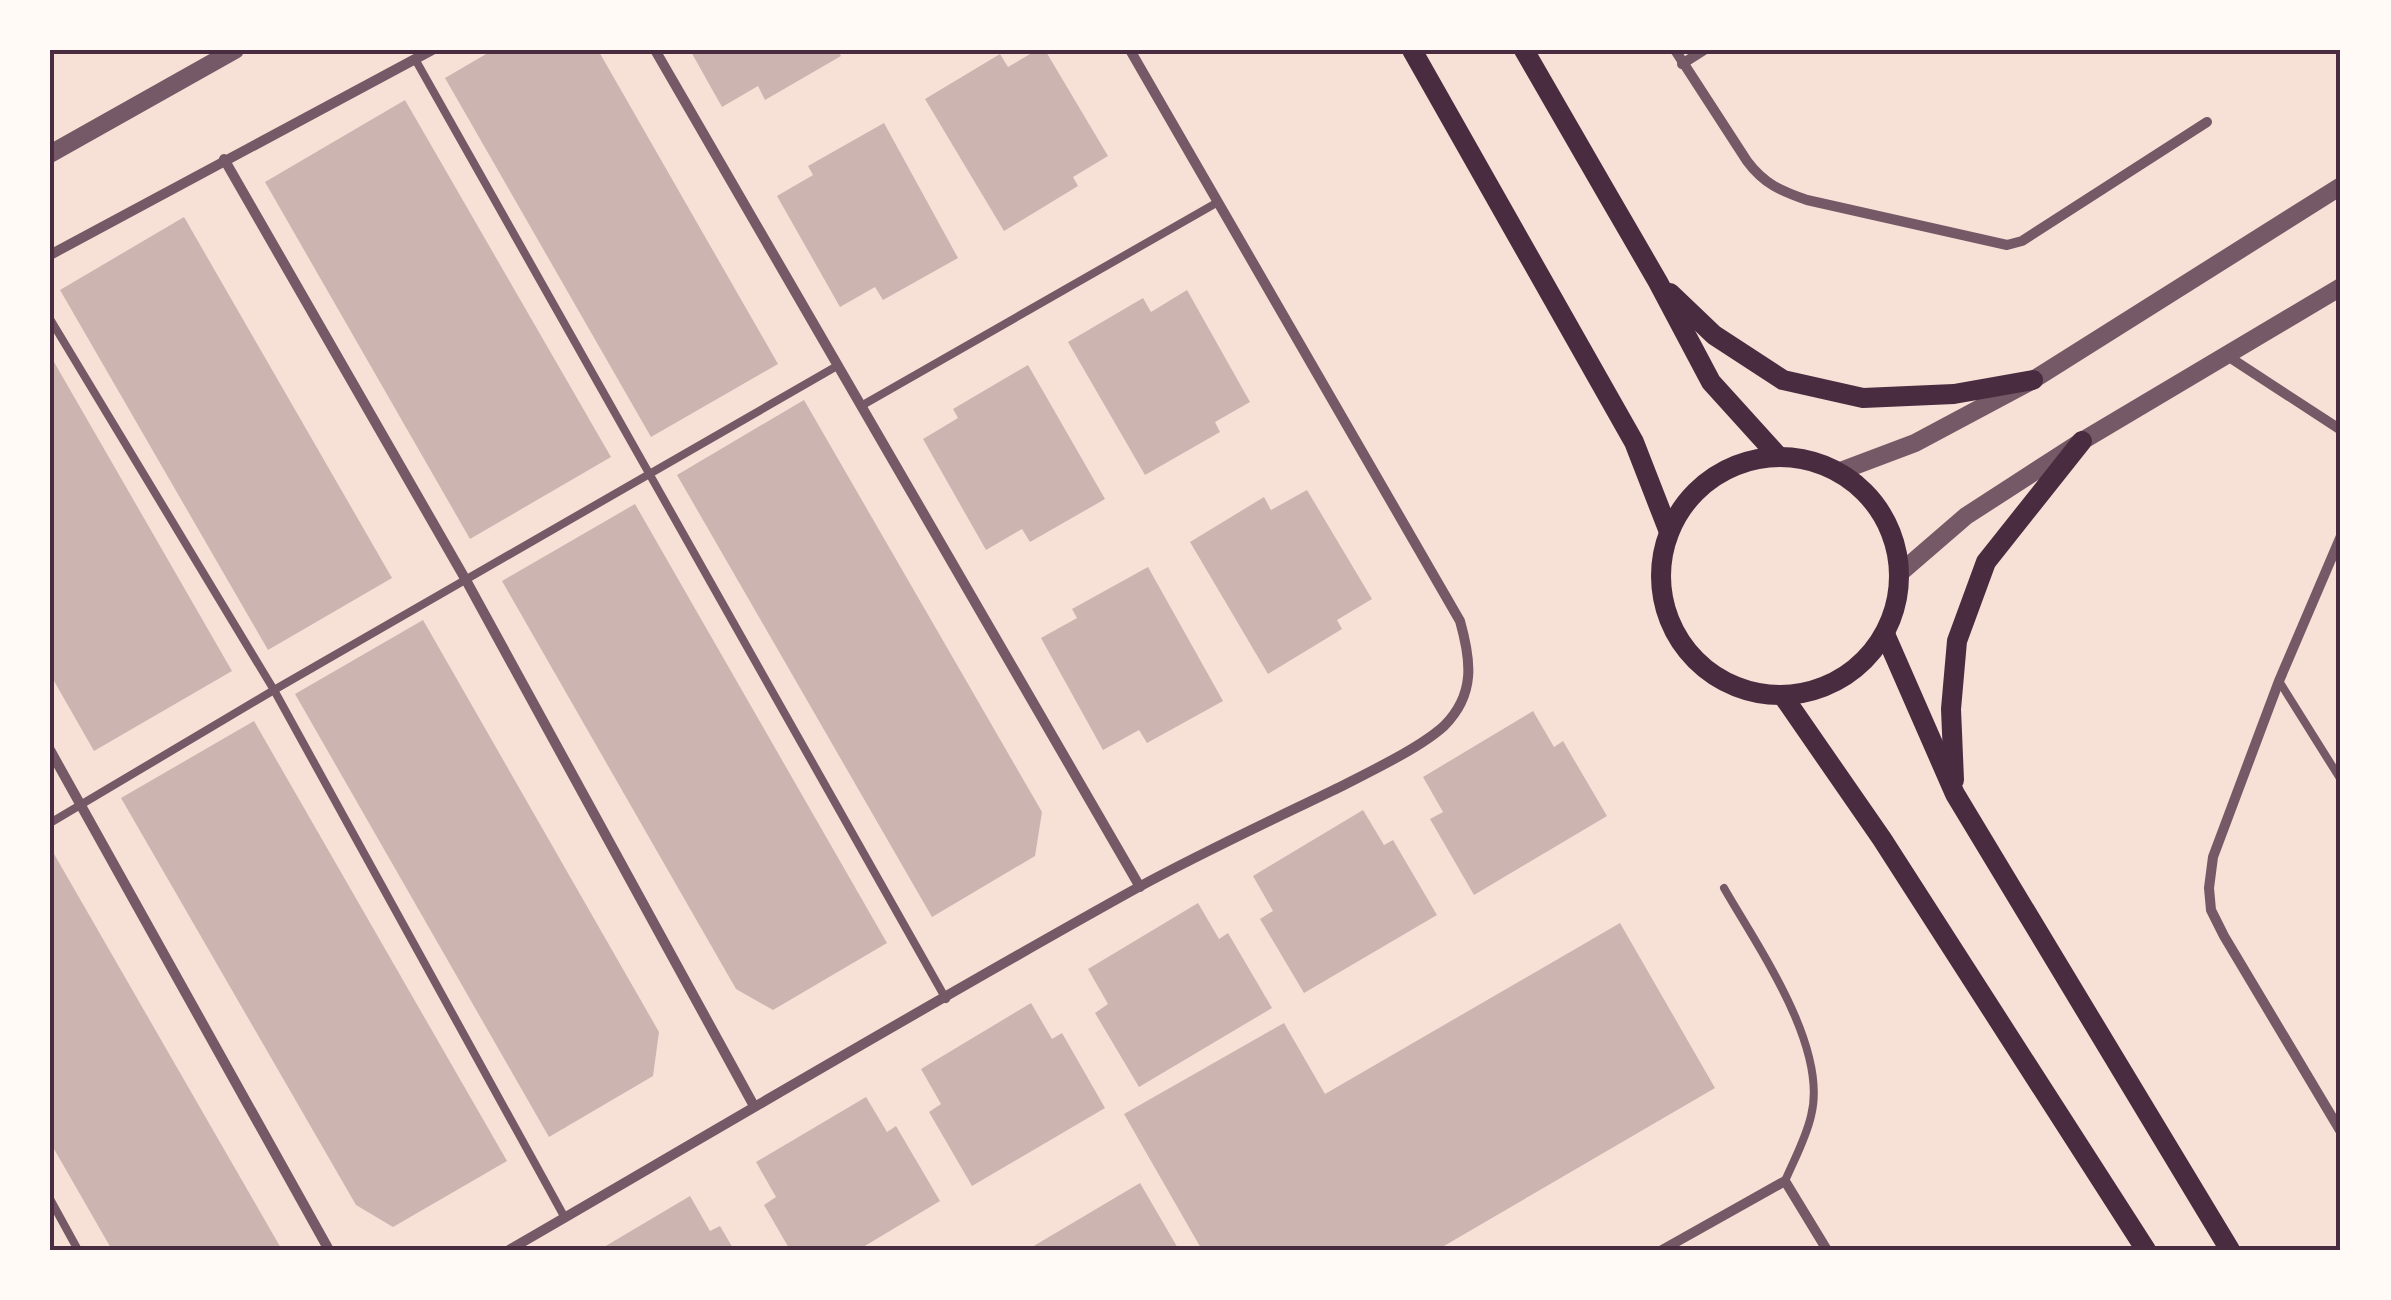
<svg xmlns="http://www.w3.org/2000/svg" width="2391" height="1300" viewBox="0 0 2391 1300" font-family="'Sofia Sans Condensed',sans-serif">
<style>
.building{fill:#ccb4b1}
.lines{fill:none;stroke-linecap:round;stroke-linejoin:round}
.service{stroke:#755966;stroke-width:8}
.minor{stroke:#755966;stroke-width:10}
.tertiary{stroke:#755966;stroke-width:18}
.secondary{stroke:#4a2c40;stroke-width:20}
.neatline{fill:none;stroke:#4a2c40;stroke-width:4}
</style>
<rect width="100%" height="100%" fill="#f7e1d7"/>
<g class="building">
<polygon points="493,50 598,50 778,364 651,437 445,78"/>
<polygon points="690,50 838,50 841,56 765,100 758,86 722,107"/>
<polygon points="1037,50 1045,50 1108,156 1073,177 1078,186 1004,231 925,99 1000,54 1008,67"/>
<polygon points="405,100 611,457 470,539 265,182"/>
<polygon points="884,123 958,258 883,300 875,287 840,307 777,196 813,175 808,166"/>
<polygon points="184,217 392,578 268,650 60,290"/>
<polygon points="1187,290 1250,402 1215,422 1220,432 1145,475 1068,342 1143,298 1151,312"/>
<polygon points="50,355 232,671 94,751 50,674"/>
<polygon points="1028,365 1105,499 1030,542 1022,529 986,550 923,439 958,418 953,409"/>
<polygon points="804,400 1042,812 1035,856 932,917 677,475"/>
<polygon points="1307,490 1372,599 1337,620 1342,629 1268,674 1190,542 1264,497 1271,510"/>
<polygon points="635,504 887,943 773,1010 736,989 502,581"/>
<polygon points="1148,567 1223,701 1147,743 1139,730 1103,750 1041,638 1077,618 1072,609"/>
<polygon points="423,620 659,1032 653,1076 549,1137 295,694"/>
<polygon points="1533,711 1554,747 1563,741 1607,816 1474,895 1430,819 1443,812 1423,777"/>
<polygon points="254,721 507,1161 393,1227 356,1205 121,798"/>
<polygon points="1363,810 1384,845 1393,840 1437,915 1304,993 1260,919 1273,911 1253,876"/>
<polygon points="50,847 282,1250 112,1250 50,1142"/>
<polygon points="1198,903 1219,939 1228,933 1272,1008 1139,1087 1095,1013 1108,1004 1088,969"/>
<polygon points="1620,923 1715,1088 1437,1250 1202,1250 1124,1114 1284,1023 1325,1094"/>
<polygon points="1031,1003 1052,1039 1062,1033 1105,1108 972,1186 929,1112 941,1104 921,1069"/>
<polygon points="866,1097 887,1132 896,1126 940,1201 858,1250 790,1250 764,1205 776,1197 756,1162"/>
<polygon points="1140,1183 1179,1250 1027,1250"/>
<polygon points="690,1196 710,1231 720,1226 734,1250 599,1250"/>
</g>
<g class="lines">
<g class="service">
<polyline points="415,59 946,999"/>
<polyline points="50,319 274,690 565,1218"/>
<polyline points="861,406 1218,202"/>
<polyline points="2279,681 2341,780"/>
<polyline points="50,823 274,690 837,366"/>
<path d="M1724,888c33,58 105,159 87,228 -5,22 -17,44 -26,65"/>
<polyline points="50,1199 78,1250"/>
</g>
<g class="minor">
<polyline points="655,50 1140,887"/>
<path d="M1675,50l72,111c17,23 34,30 60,39l200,45 15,-4 185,-119"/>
<polyline points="1682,64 1704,50"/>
<polyline points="224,159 467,582 754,1106"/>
<polyline points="50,255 432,50"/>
<polyline points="2226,355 2341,430"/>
<polyline points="2341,536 2279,681 2213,857 2209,888 2211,910 2224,936 2341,1132"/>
<polyline points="50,750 329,1250"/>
<path d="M509,1250c209,-121 417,-245 628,-362 66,-36 135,-68 203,-101 29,-15 80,-39 104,-61 32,-32 27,-66 16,-105l-330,-571"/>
<polyline points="1662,1250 1785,1181 1827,1250"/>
</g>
<g class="tertiary">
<polyline points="50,154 235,50"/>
<polyline points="1838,472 1915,443 2033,380 2341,186"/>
<polyline points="1900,573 1966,516 2082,441 2341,287"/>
</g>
<g class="secondary">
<polyline points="1412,50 1634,442 1669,532"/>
<polyline points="1524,50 1658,282 1711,382 1778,456"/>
<polyline points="1670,293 1714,335 1783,380 1863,398 1954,394 2033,380"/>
<circle cx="1780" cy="576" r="119"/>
<polyline points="1885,634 1955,794 2230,1250"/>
<polyline points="1783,696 1882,839 2146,1250"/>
<polyline points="1954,780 1951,709 1957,641 1986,562 2082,441"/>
</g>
</g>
<rect width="2391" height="1300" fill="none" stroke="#fffaf5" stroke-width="105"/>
<rect x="52" y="52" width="2286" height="1196" class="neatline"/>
</svg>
